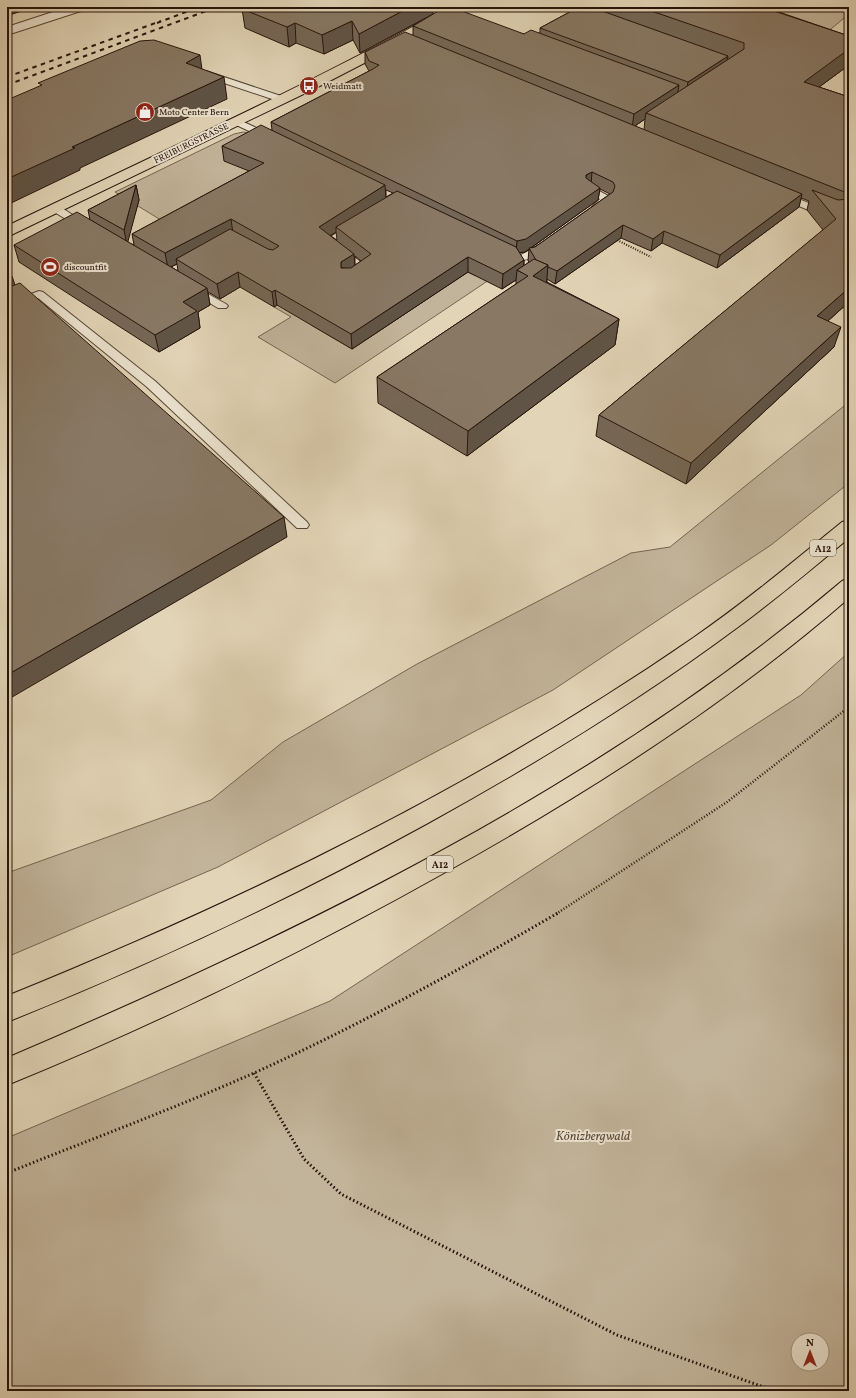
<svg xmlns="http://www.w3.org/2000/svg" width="856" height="1398" viewBox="0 0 856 1398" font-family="Vollkorn,serif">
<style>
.green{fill:#c2b49a;stroke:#746452;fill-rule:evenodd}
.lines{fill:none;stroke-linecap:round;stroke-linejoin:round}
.service-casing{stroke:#554436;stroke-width:2}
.minor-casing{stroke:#554436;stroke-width:2}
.primary-casing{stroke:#26130b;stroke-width:2}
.motorway-casing{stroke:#26130b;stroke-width:2}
.path-far2{stroke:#26130b;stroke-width:2;stroke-dasharray:1 1.5;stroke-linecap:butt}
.path-far1{stroke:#26130b;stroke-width:2.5;stroke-dasharray:1 2;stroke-linecap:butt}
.path{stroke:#26130b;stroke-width:3;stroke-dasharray:1.5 2.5;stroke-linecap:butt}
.service{fill:#ece4d0;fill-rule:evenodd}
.minor{fill:#ece4d0;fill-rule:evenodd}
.primary{fill:#e2d5b7;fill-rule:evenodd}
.motorway{fill:#e2d5b7;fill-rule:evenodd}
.rail{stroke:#26130b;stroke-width:2;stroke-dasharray:4.5 4.5;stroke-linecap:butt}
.wall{fill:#756756;stroke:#26130b;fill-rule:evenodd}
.shaded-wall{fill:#5f5446;stroke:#26130b}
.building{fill:#887864;stroke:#26130b}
.labels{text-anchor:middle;stroke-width:4;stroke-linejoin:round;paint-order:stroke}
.far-poi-label{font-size:9px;fill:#26130b;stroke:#ece4d0;text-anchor:start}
.far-street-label{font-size:9px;fill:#26130b;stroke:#ece4d0}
.shield{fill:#ece4d0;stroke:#615246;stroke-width:1}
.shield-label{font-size:10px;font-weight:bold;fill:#26130b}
.near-park-label{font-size:13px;font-style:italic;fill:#5d4b3d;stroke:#ece4d0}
</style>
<rect width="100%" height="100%" fill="#e2d5b7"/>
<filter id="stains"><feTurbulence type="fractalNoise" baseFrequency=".005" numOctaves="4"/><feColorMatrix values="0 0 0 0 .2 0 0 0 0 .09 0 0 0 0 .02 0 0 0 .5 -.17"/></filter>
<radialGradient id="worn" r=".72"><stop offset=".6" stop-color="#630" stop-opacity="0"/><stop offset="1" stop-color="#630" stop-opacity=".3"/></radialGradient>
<g class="green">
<polygon points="743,7 849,7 849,14 820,38"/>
<polygon points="243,132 251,133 369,193 174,228 115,192 234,134"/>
<path d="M399,209l114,55 -178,119 -77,-46 33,-20 -17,-10 53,-33 17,10 -35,33 2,8 41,24 72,-48 -41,-21 -38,-41zM399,219l93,47 -16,10 -9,-4 -13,9 -84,-44z"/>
<polygon points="849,402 849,483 771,545 553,690 218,867 7,957 7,873 211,800 283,742 417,664 631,553 670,547"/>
<path d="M849,652v739h-842v-253l323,-137 471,-306zM798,1340h24v24h-24z"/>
</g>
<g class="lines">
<defs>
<g id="service">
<polygon points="567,7 579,7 599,15 595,18"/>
<polygon points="206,71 284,97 286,99 284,101 278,101 203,76 202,74"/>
<polygon points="235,118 274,136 276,138 274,140 268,140 232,123 230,121"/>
<polygon points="590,186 612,198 598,212 594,213 589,210 600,199 586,191 585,189"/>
<polygon points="781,192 831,212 832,214 827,217 823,216 777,197 776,195"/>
<polygon points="55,205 59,206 91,227 90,229 82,229 51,210 50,208"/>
<polygon points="353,223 358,226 357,228 334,242 370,269 356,278 351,275 358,269 322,242"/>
<path d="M545,242l4,1 1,2 -1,2c-14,10 -36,23 -50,6l5,-3 17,5z"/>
<polygon points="192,285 226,304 228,306 226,308 218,308 188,290 186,288 188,286"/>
<polygon points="39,291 43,292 155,381 307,522 309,525 307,528 297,528 147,387 38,298 7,310 7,303"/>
</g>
<polygon id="minor" points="68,7 86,7 84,10 7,35 7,27"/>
<path id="primary" d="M449,7h15l-59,35 -91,47 -307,148v-11c148,-71 298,-139 442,-219z"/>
<g id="motorway">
<path d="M849,520v18c-36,30 -73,61 -111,89 -98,73 -203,137 -310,196 -136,75 -277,141 -421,199v-26c239,-97 473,-211 686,-358 52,-36 100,-76 149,-116z"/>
<path d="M849,578v20c-123,107 -263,196 -405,275 -141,79 -287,151 -437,212v-27c292,-125 591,-270 835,-477z"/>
</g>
</defs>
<use href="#service" class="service-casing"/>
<use href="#minor" class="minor-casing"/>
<use href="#primary" class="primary-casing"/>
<use href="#motorway" class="motorway-casing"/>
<polyline class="path-far2" points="615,239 651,257"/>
<polyline class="path-far1" points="556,914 727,802 849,707"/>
<g class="path">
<polyline points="254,1073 304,1159 341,1194 617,1335 775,1391"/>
<path d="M7,1173c82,-33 166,-64 247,-100 104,-47 205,-103 304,-160"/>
</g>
<use href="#service" class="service"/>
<use href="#minor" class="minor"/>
<use href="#primary" class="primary"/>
<use href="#motorway" class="motorway"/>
<g class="rail">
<polyline points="157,23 199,7"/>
<polyline points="7,77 161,21"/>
<polyline points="7,85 217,7"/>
</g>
</g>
<path class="wall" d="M579,7h202l-5,4 73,25v29l-30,22 30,10v205l-21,19 6,26 -148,137 -90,-48 3,-21 224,-185 -16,-20 2,-9 -8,-3 -2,9 -82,61 -55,-25 -11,8 -30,-13 -66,46 -8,-5v3l72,37 -4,26 -148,111 -89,-53 -1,-26 139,-93v-4l-14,9 -34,-17 -116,77 -75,-44 -3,2 -34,-20 -20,12 -12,-7 2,13 -12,7 2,16 -41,24 -140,-90 -5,-17 76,-25 -2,-10 48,-25 3,15 -12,42 7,3 -2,-11 117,-63 -25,-10 -2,-15 50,-16 -1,-8 98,-51 -4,-7v-12l48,-17v-9l19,-11 -72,38 -7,-13 -29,14 -28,-11 -7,4 -44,-19 -3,-19 191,5 91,20 16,-1v-5zM645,119l-1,11 -9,-4zM600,189l10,5 -75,53 -4,1 67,-48zM386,190l7,3 -7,4zM336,232l1,8 -6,-4zM529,249l-1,12 1,1 -5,4v-6l-5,-7 6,-1zM355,256l6,5 -6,4zM177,264l1,7 -7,-4z"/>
<g class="shaded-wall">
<polygon points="7,7 33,7 7,16"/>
<polygon points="410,7 433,7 433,14 360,53 359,34"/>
<polygon points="761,7 781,7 757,26"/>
<polygon points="352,21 353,40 324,54 322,35"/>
<polygon points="295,23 296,43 289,47 287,27"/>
<polygon points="849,44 849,65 799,102 804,82"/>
<polygon points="200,55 203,77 186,63"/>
<polygon points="728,56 726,66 686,92 688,82"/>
<polygon points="224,77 227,99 80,168 80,170 7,205 7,179 72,147"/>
<polygon points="679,85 677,98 646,113 645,119 632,128 634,114"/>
<polygon points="592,172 591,185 584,188 586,175"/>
<polygon points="136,185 139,200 127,245 124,230"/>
<polygon points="385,185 386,200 336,227 336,232 320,242 319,227"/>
<polygon points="600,188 598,200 525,252 516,253 517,241"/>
<polygon points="802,194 799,207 717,268 720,255"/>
<polygon points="231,219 233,234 176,259 177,264 168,268 165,253"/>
<polygon points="623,225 621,238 555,284 557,271"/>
<polygon points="664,231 662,243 651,251 653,239"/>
<polygon points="354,254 355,269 341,268 341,262"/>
<polygon points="468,257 468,272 352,349 351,334"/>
<polygon points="524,260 523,273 517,270 516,280 502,289 503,274"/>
<polygon points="548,265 546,290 533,276"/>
<polygon points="238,272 240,287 220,299 217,284"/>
<polygon points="12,276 19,297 7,302 7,278"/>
<polygon points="207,288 210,305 198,312 200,328 159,352 155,335 183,302"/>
<polygon points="849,288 849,302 811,336 817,316"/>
<polygon points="275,290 277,305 274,307 272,292"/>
<polygon points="619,319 615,345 467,456 468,431"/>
<polygon points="841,327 834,347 686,484 691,463"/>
<polygon points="284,517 287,537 7,700 7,675"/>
</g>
<g class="building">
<polygon points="247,7 410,7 359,34 352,21 322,35 295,23 287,27 242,9"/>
<polygon points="445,7 451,7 524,34 531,30 679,85 634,114 413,26"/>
<polygon points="579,7 591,7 728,56 688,82 540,28"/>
<polygon points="640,7 762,7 849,36 849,49 804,82 849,97 849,288 817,316 841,327 691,463 599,415 836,219 812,190 838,200 848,199 849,196 847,193 646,113 744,49 744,43"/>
<polygon points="405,32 802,194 720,255 664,231 653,239 623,225 557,271 548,267 548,265 536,260 529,248 535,247 613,192 615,186 613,182 592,172 586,175 586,178 600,188 526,239 517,241 271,122 373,69 379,65 369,61 365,52"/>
<polygon points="154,40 200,55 186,63 224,77 72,147 75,148 7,179 7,100 42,85 38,83 140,41"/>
<polygon points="261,125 385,185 319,227 354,254 341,262 341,268 351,268 371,254 336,227 397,191 516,247 524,260 503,274 468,257 351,334 275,290 272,292 238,272 217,284 176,259 230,229 268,249 273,250 279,246 231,219 165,253 132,234 264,163 222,146"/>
<polygon points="136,185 124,230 88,210"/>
<polygon points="77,212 207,288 183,302 197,311 155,335 14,245"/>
<polygon points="534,259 548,265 533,276 619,319 468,431 377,377 528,276 517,270"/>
<polygon points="7,271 12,276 7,278"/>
<polygon points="20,283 284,517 7,675 7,288"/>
</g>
<defs>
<symbol id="bus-disc" viewBox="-11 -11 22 22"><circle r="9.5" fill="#8f2418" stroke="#ece4d0"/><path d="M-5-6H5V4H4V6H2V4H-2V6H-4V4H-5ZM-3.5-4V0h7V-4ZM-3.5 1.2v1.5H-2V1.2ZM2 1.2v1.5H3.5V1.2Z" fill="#fff"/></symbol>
<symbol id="shop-disc" viewBox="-11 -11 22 22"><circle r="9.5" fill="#8f2418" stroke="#ece4d0"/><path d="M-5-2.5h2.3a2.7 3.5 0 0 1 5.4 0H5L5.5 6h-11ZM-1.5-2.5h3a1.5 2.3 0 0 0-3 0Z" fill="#fff"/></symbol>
<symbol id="stadium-disc" viewBox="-11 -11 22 22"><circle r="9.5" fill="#8f2418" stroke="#ece4d0"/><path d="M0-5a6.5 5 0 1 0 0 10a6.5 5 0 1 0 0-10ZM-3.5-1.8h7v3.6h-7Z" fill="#fff"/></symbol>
</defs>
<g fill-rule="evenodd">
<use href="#bus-disc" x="298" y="75" width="22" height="22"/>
<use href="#shop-disc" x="134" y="101" width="22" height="22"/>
<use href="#stadium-disc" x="39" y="256" width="22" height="22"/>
</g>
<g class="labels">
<g class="far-poi-label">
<text x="323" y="89">Weidmatt</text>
<text x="159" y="115">Moto Center Bern</text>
<text x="64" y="270">discountfit</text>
</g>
<g class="far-street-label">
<text transform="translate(191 143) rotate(-26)" y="3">FREIBURGSTRASSE</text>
</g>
<g class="shield">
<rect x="810" y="540" width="26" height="16" rx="3"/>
<rect x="427" y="856" width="26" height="16" rx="3"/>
</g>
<g class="shield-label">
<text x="823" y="552">A12</text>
<text x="440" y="868">A12</text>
</g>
<g class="near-park-label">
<text x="593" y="1140">Könizbergwald</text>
</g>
</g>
<rect width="856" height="1398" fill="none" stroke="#e2d5b7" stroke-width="24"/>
<rect x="8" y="8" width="840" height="1382" fill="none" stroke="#26130b" stroke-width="2"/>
<rect x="12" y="12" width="832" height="1374" fill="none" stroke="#26130b"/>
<g transform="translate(810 1352)"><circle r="19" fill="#ece4d0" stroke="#9d9081"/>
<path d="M0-3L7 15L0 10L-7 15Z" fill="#8f2418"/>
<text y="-6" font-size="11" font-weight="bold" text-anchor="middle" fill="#26130b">N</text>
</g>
<rect width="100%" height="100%" filter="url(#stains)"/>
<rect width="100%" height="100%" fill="url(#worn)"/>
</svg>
